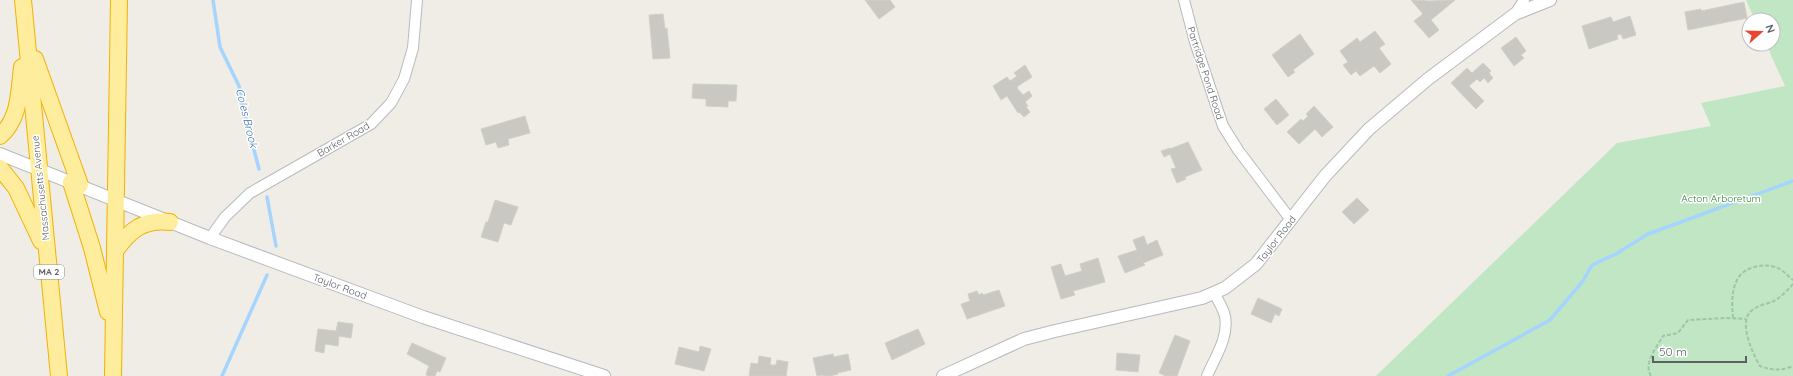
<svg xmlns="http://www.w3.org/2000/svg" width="1793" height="376" viewBox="0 0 1793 376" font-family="Quicksand,sans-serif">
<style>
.green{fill:#c1e6c3}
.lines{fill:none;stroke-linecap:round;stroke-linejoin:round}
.stream{stroke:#a5d4ff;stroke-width:3.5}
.building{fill:#cac8c2;stroke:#d4cfc3}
.minor-casing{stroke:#b7babe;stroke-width:12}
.tertiary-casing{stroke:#b7babe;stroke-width:14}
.trunk-casing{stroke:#f3b100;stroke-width:18}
.path{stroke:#9ac7a9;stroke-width:2;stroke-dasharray:4 2;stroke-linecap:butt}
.minor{stroke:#fff;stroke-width:10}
.tertiary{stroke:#fff;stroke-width:12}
.trunk{stroke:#feed9c;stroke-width:16}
.labels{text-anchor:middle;stroke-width:3;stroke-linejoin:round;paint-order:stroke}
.shield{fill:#fff;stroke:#8d9093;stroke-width:1}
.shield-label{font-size:9px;font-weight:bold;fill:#5c6065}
.street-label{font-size:10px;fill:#5c6065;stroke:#fff}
.park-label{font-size:10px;fill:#35843c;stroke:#fff}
.water-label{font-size:11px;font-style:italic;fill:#4173b1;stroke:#fff}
</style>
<rect width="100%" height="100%" fill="#efede5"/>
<polygon class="green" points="1746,0 1793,0 1793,376 1376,376 1617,143 1711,126 1701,103 1785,86 1766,44 1773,44 1773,20 1755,20"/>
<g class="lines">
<g class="stream">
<polyline points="213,0 220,47 239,86 247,123 259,169"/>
<polyline points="267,197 276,246"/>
<polyline points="222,376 267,275"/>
<polyline points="1448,376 1550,320 1583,281 1592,265 1616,254 1648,234 1793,181"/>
</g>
</g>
<g class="building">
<polygon points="865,0 890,0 895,7 879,19"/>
<polygon points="1411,0 1429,1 1455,0 1431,20 1439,30 1429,38 1414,21 1423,14"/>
<polygon points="1744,2 1747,18 1688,30 1685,12 1701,9 1701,11"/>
<polygon points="663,14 665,29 667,28 670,58 653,59 649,15"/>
<polygon points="1630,16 1636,35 1623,39 1621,34 1617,35 1618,39 1589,49 1582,26 1611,17 1613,22"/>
<polygon points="1375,31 1385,44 1379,48 1391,64 1380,73 1374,66 1360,76 1356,71 1351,75 1343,65 1348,62 1340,51 1357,38 1360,42"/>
<polygon points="1300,34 1314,54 1293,70 1295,72 1288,77 1272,55"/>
<polygon points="1516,37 1526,51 1521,55 1524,58 1514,66 1501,48"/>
<polygon points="1483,63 1491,71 1489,73 1493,78 1488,83 1484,78 1480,82 1477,79 1469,86 1484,101 1476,109 1451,83 1467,68 1472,73"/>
<polygon points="1025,65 1032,77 1018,86 1017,88 1023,95 1029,91 1032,96 1025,102 1028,106 1026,107 1030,112 1024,117 1019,112 1018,113 1007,96 1001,100 993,86 1007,77 1010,81 1017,76 1014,73"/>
<polygon points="693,84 737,85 736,101 728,101 728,107 706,106 706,99 692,98"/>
<polygon points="1276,99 1289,115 1277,125 1264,109"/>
<polygon points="1314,106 1333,127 1322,137 1315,129 1299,144 1287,132 1301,119 1303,121 1308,116 1306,114"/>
<polygon points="525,116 530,133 508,139 509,145 498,148 496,142 486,145 481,129"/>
<polygon points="1188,142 1202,170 1185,177 1186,179 1177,183 1171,169 1176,168 1170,154 1164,157 1161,151 1170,148 1170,149"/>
<polygon points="1357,198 1369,210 1354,224 1342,212"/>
<polygon points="495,200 518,207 511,225 504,223 498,242 481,237 486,222 488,222"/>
<polygon points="1144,236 1147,245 1157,240 1163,255 1143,263 1145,265 1125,273 1118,256 1137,250 1133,240"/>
<polygon points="1098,258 1105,282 1073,291 1075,295 1061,299 1051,267 1061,264 1065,276 1082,271 1080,264"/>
<polygon points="999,290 1005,306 967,319 961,304 970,301 968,294 977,291 979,295 982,293 983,295"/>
<polygon points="1258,298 1282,309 1279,316 1275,314 1271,323 1251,314"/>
<polygon points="338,322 353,324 351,338 339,336 338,346 325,344 324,353 315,351 318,329 336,331"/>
<polygon points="918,329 925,344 892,360 885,343"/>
<polygon points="1175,335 1190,341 1177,376 1166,376 1159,373"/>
<polygon points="412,343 446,358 440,372 437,371 435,376 427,376 426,374 429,366 407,354"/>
<polygon points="700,346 711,349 704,371 675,364 679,347 699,352"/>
<polygon points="1117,353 1140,355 1138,372 1116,370"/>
<polygon points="833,354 834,357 848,354 851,370 837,373 838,374 830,376 824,376 823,375 817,376 813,358"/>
<polygon points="759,356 771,358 770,365 776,365 777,360 788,362 786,376 749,376 751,363 758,364"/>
</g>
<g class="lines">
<defs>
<g id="minor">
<polyline points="1184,0 1195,42 1223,126 1238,150 1291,220"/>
<polyline points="1515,14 1524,0"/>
<polyline points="210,238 225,217 250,193 371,124 391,103 404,79 413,48 417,0"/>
<path d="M1207,376c8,-19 22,-38 18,-60 -2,-8 -7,-16 -11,-23"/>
</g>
<g id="tertiary">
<polyline points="0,154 210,238 423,317 604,376"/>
<polyline points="943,376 1024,339 1055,331 1202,298 1225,288 1256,264 1325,176 1369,129 1428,79 1515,14 1550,0"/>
</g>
<g id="trunk">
<polyline points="23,0 59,376"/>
<polyline points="35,59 80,185"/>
<path d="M0,136c20,-17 19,-45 22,-69"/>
<polyline points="0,168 16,188 41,241"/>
<polyline points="71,182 92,248 108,312"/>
<path d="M115,251c15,-21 28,-32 55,-29"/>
<polyline points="113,376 119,0"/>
</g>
</defs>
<use href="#minor" class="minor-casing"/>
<use href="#tertiary" class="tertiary-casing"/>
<use href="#trunk" class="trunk-casing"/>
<g class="path">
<path d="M1793,284c-5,6 -12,13 -19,17 -7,3 -16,4 -23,10 -13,12 2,43 9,55 11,4 19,5 30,1l3,1"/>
<path d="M1733,318c-1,-13 -2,-26 4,-38 6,-14 32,-19 44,-10 5,3 8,7 12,10"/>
<path d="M1651,376c-8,-13 6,-29 12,-40l15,-3 10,-13 38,-2 20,1"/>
</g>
<use href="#minor" class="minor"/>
<use href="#tertiary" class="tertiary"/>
<use href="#trunk" class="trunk"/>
</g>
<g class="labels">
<rect class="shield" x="34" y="265" width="30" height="14" rx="3"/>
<g class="shield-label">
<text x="49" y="275">MA 2</text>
</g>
<g class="street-label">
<text transform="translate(1206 73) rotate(72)" y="4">Partridge Pond Road</text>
<text transform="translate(343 139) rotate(-30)" y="4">Barker Road</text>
<text transform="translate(40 188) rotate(-96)" y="4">Massachusetts Avenue</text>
<text transform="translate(1276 239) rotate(-52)" y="4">Taylor Road</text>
<text transform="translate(340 286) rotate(20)" y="4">Taylor Road</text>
</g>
<g class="park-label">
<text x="1721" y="202">Acton Arboretum</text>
</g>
<g class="water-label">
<text transform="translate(247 118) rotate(76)" y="4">Coles Brook</text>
</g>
</g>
<g transform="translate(1761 32) rotate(70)"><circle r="19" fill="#ffffff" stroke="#bebfc1"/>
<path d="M0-3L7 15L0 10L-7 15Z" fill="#e94630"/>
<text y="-6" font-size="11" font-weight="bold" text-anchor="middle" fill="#5c6065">N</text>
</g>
<path d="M1653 356v6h93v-6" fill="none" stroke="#5c6065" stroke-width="2"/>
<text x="1659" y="356" font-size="12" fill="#5c6065" stroke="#ffffff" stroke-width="3" paint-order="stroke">50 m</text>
</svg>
